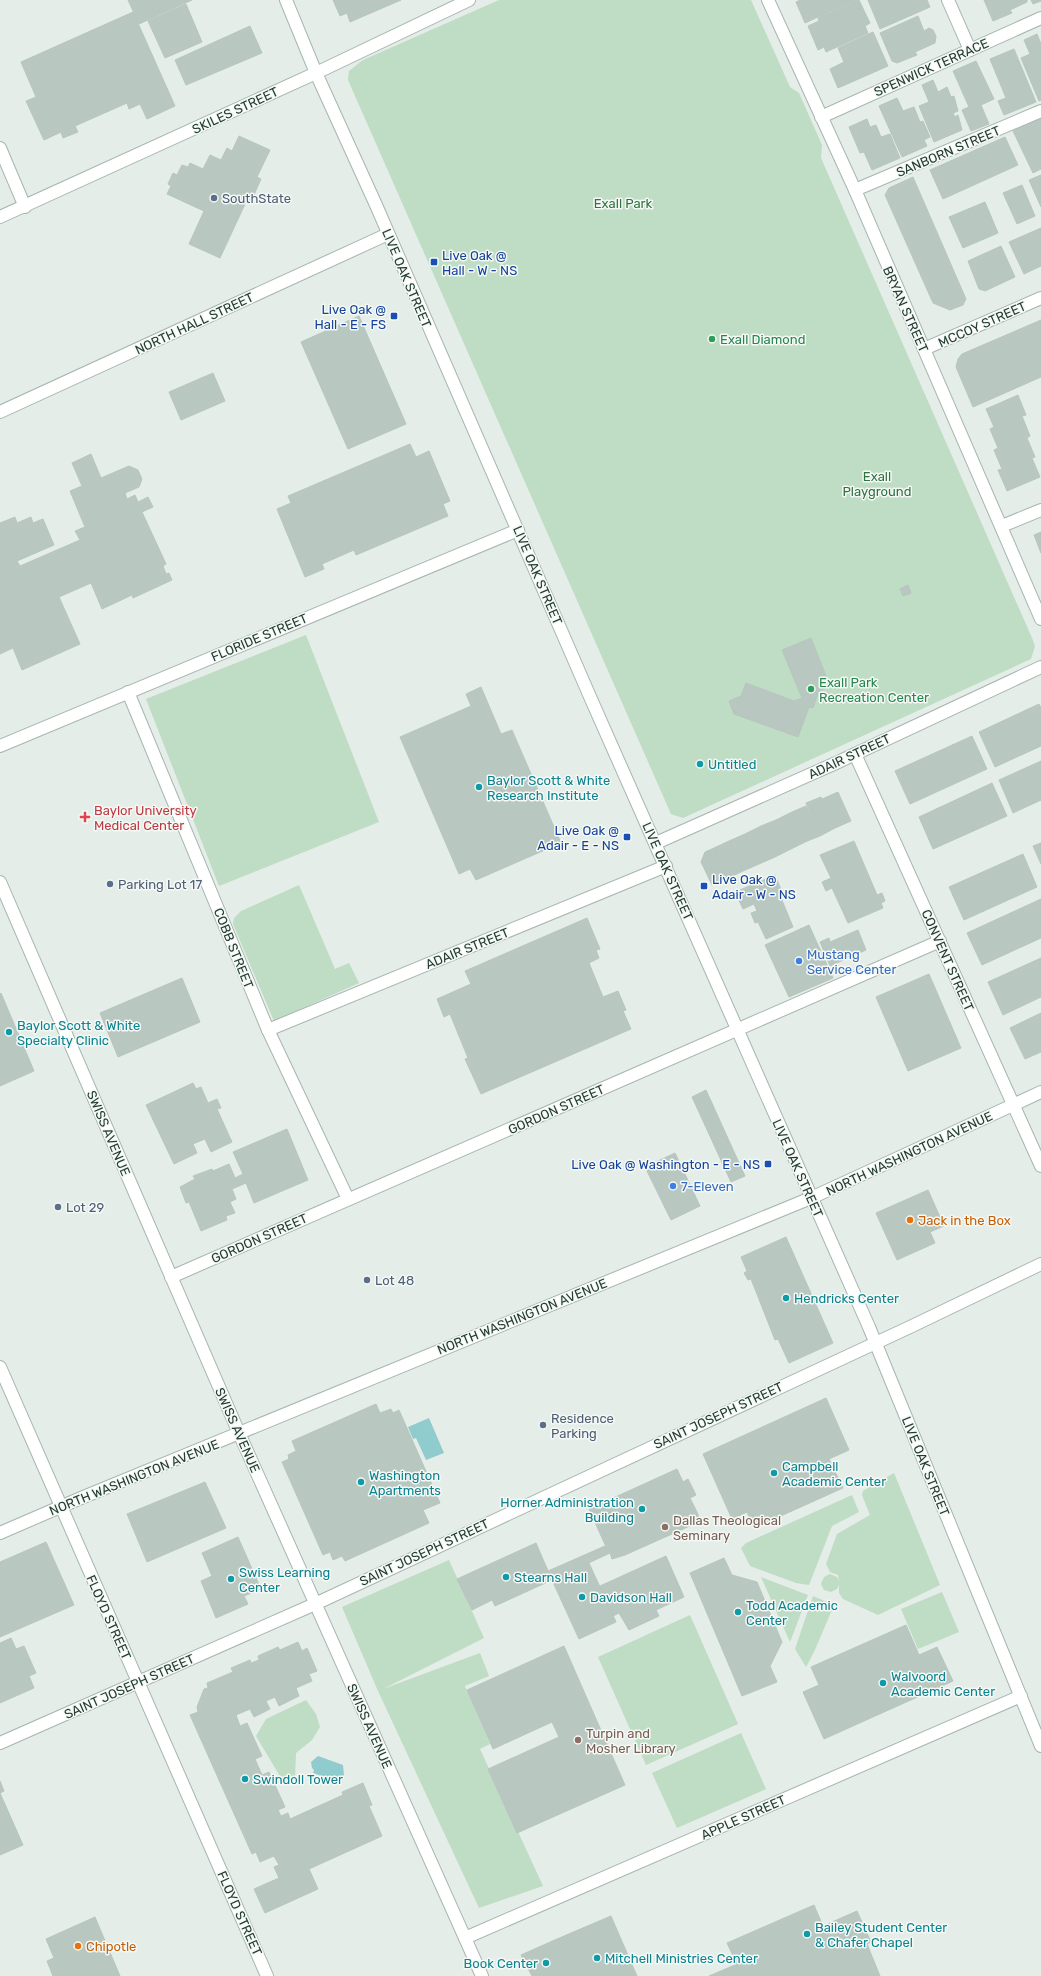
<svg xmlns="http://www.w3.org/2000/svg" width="1041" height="1976" viewBox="0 0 1041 1976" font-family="Rubik,sans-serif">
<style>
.green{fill:#bfdcc4}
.water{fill:#90cbce}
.building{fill:#b9c7c1;stroke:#b7c6be}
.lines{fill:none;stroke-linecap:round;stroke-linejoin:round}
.minor-casing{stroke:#a7b5ae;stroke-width:14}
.tertiary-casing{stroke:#a7b5ae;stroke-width:14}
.minor{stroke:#fff;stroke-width:12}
.tertiary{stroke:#fff;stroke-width:12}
.service-dot{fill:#5c6f8a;stroke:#f5f9f6;stroke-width:1.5}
.transit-dot{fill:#1a4fb4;stroke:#f5f9f6;stroke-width:1.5}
.leisure-dot{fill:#2e9e5b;stroke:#f5f9f6;stroke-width:1.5}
.culture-dot{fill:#0f9aa8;stroke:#f5f9f6;stroke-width:1.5}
.health-dot{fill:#e0444e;stroke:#f5f9f6;stroke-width:1.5}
.shop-dot{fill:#3f7fe0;stroke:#f5f9f6;stroke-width:1.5}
.food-dot{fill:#e8710a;stroke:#f5f9f6;stroke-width:1.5}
.education-dot{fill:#8d6e63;stroke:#f5f9f6;stroke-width:1.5}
.labels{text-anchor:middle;stroke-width:3;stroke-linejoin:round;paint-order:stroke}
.street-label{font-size:13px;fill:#243d34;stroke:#f5f9f6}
.service-label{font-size:13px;fill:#4e5e75;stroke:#f5f9f6;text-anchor:start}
.park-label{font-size:13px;fill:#317243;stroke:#f5f9f6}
.transit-label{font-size:13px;fill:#164399;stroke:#f5f9f6;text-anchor:end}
.leisure-label{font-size:13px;fill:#27864d;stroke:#f5f9f6;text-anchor:start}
.culture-label{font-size:13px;fill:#0d838f;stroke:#f5f9f6;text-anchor:start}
.health-label{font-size:13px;fill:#be3a42;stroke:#f5f9f6;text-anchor:start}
.shop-label{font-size:13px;fill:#366cbe;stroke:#f5f9f6;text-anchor:start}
.food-label{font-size:13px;fill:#c56008;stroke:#f5f9f6;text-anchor:start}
.education-label{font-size:13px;fill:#785e54;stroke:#f5f9f6;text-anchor:start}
</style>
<rect width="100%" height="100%" fill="#e4ede8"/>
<g class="green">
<polygon points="499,0 751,0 790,87 799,93 822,145 821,158 1032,638 1035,646 1031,659 683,818 671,814 348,80 349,71 363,60"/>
<polygon points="306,635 379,822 219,886 146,699"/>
<polygon points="299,885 335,969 349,963 359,983 274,1021 233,924 234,918 241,911"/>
<polygon points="894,1473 940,1585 878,1615 843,1599 839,1593 839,1585 837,1589 831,1592 824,1590 821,1584 824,1577 830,1574 837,1577 839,1581 838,1575 830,1572 826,1564 837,1534 870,1515 862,1495 863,1491"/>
<polygon points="852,1495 859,1512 832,1526 809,1585 796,1583 750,1566 741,1548 746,1543"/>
<polygon points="449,1560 484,1638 383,1689 480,1653 489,1676 465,1686 490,1744 480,1749 543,1886 479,1908 378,1691 342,1607"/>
<polygon points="761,1577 808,1595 790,1642"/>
<polygon points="942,1592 959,1632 918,1649 901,1609"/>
<polygon points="813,1596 834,1605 814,1652 806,1667 795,1649"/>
<polygon points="690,1615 738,1724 646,1765 598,1657"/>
<polygon points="306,1700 316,1714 320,1727 312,1740 296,1753 295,1779 284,1783 256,1736 266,1719"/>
<polygon points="741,1733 766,1789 677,1828 652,1773"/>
</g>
<g class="water">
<polygon points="429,1418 444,1453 426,1460 416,1438 413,1439 408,1427"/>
<polygon points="318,1756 343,1765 344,1775 336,1781 313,1773 314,1770 312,1768 311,1762"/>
</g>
<g class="building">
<polygon points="128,0 192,0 139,24"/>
<polygon points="333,0 401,0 350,22 347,13 340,16"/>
<polygon points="800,0 855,0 805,23 796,2"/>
<polygon points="857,0 859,0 870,23 865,26 868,33 826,52 824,47 818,50 808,26 819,21 818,18"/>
<polygon points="868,0 927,0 930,7 880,29"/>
<polygon points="984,0 1027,0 1027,2 1010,10 1012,13 993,21"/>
<polygon points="1031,0 1041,0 1041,1 1033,4"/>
<polygon points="186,4 202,42 165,58 148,21"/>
<polygon points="133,12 175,106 147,119 140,104 129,109 127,103 75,126 78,132 63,138 61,132 44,140 26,101 36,97 21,62"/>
<polygon points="918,16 924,31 929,28 933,30 936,36 935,43 915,52 917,55 897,63 892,61 880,33"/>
<polygon points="250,26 262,53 186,85 175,60"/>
<polygon points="873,32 888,66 838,88 830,69 844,62 838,48"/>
<polygon points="1037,34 1041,44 1041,100 1039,101 1021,58 1030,54 1024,40"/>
<polygon points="1014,49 1036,102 1004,115 998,101 1006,98 990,59"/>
<polygon points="976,61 994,99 981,105 989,124 971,131 962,110 969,107 953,71"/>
<polygon points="933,80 938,92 947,87 951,97 954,96 958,111 953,113 955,117 958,115 962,130 934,142 919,106 929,102 922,85"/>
<polygon points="897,98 903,111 914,107 920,122 923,121 930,137 924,140 927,146 902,157 879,106"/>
<polygon points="1041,118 1041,169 1033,173 1013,131"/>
<polygon points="867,119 870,127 876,125 881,137 890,134 900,158 872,170 864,152 860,153 849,127"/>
<polygon points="239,136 270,150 257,177 261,179 250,204 246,202 220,258 189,244 204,211 167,194 171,186 168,184 173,173 177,175 182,165 188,167 190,163 203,169 210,155 221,160 227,148 232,151"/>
<polygon points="1005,137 1018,165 943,199 930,170"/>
<polygon points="1041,175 1041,207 1029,180"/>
<polygon points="913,177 966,299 963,305 950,310 933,303 885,195 889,188"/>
<polygon points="1022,185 1035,216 1017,224 1003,193"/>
<polygon points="985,202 998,233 963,248 949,217"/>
<polygon points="1041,228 1041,266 1024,274 1009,242"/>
<polygon points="1001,246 1015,277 985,291 979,289 968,261"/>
<polygon points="359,316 406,424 348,449 301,342"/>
<polygon points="1041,320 1041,377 973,407 956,367 958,359 962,354"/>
<polygon points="213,373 225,401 181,420 169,392"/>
<polygon points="1018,395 1026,415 1022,416 1030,436 1027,438 1035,457 1032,458 1040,477 1007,491 998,470 1002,469 994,450 998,448 990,429 994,427 986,409"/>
<polygon points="410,444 416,457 429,451 450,501 443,504 448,516 356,555 354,550 322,564 324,569 305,577 277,509 291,503 288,496"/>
<polygon points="91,454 101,478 129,466 138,470 142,479 139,487 125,493 127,499 135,495 138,502 148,497 153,507 142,512 166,564 163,566 166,574 169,573 172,580 133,598 132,595 102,609 91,583 59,597 80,644 22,670 13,648 0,654 0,523 15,517 17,523 31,517 33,523 43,519 54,545 17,561 20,566 80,540 75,531 85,527 70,491 82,486 72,463"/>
<polygon points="1041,532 1041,553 1034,535"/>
<polygon points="908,585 911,593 903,596 900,589"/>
<polygon points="811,638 830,686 819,691 813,708 809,707 798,737 734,714 746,683 794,701 802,698 782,650"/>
<polygon points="481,687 501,734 512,730 561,843 476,880 470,869 459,874 400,737 471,706 466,694"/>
<polygon points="741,696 734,714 729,701"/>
<polygon points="1039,704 1041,708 1041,746 995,767 979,732"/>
<polygon points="972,736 987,769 910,804 895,771"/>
<polygon points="1041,761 1041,800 1013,813 999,780"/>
<polygon points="992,783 1007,816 933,849 919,817"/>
<polygon points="838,792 851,821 835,828 822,799"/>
<polygon points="821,797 835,828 820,836 806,803"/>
<polygon points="806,806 820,836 805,842 792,812"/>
<polygon points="792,812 805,842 789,850 776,820"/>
<polygon points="776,820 789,850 775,857 761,826"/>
<polygon points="761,826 775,857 759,864 745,834"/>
<polygon points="745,834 759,864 743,871 729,841"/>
<polygon points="729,841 743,871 728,878 714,848"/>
<polygon points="854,841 877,895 882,893 885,901 881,903 883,908 848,923 832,888 826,891 822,882 831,878 820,855"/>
<polygon points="1041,843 1041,864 1033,846"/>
<polygon points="714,848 728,878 712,885 701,862 705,852"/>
<polygon points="1023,854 1037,887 964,920 949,887"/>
<polygon points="775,875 782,892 779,893 793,927 766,939 758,922 755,923 751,913 757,911 754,904 743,909 737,896 742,895 740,890"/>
<polygon points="1041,899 1041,938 982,965 967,933"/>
<polygon points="587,918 600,949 596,950 599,958 589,963 603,997 618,991 626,1010 623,1011 631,1029 481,1094 465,1059 468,1058 450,1014 444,1017 437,999 471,984 465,971"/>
<polygon points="809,925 833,978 789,997 765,945"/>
<polygon points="858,930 866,950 830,966 820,942 829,938 830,942"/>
<polygon points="1041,958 1041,997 1003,1015 988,982"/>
<polygon points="929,974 961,1048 908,1071 876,997"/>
<polygon points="182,978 200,1022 118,1057 100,1013"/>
<polygon points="1,993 34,1071 0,1086 0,994"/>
<polygon points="1041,1013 1041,1052 1025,1059 1010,1028"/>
<polygon points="193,1083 196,1089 201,1087 208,1103 217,1099 221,1108 217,1109 232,1142 211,1152 205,1139 193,1144 197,1153 174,1164 146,1105"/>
<polygon points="706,1090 745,1176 731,1182 692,1097"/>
<polygon points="287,1129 308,1180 254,1203 246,1183 232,1189 236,1199 230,1202 235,1213 226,1216 227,1220 201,1231 189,1202 186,1203 180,1187 195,1179 193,1176 212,1169 213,1171 229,1164 235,1178 243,1174 233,1152"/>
<polygon points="675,1153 700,1206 671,1220 645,1167"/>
<polygon points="928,1190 944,1226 930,1232 935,1243 897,1260 876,1213"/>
<polygon points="786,1237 833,1343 789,1363 778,1339 775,1340 751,1279 748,1280 744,1273 747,1271 741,1257"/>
<polygon points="826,1398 849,1450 829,1459 843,1488 754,1528 747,1512 732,1519 703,1454"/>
<polygon points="376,1404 380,1413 391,1409 393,1413 399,1410 440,1503 423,1510 429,1523 345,1561 342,1556 333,1560 330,1552 323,1555 282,1462 289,1459 288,1455 296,1451 292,1441"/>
<polygon points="677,1469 683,1482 688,1479 696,1495 690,1498 695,1508 607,1549 589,1509"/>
<polygon points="205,1482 226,1528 147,1562 127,1514"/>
<polygon points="695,1508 701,1521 625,1555 612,1559 610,1553 552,1580 548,1571 605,1546 607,1549"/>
<polygon points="238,1537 261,1589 244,1596 248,1604 216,1618 201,1581 212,1576 202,1553"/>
<polygon points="46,1542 74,1605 0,1637 0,1562"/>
<polygon points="536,1543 552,1580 495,1606 492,1600 472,1610 457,1579"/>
<polygon points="666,1556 684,1597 656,1610 659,1616 629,1630 619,1613 613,1616 600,1586"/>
<polygon points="724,1558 732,1575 757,1582 782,1642 770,1666 777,1682 742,1696 690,1573"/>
<polygon points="589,1563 616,1622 579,1639 552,1580"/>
<polygon points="906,1625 919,1655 937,1647 953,1681 824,1739 803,1692 819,1685 811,1667"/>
<polygon points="11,1638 16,1649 24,1646 36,1673 29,1676 34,1688 0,1703 0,1643"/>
<polygon points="298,1642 302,1651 307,1648 317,1671 309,1674 312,1681 296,1688 299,1696 279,1706 275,1697 266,1701 270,1709 254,1717 250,1709 236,1715 240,1726 247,1723 262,1756 255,1759 262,1775 269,1772 285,1807 278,1810 281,1816 288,1813 290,1819 343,1795 342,1792 363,1783 372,1805 369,1806 382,1836 309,1869 318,1889 265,1913 254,1889 279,1878 274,1867 279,1865 274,1856 260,1862 256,1852 252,1854 190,1715 198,1712 197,1707 204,1689 208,1688 207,1683 233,1672 231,1668 250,1660 251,1663 259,1660 258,1656 278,1647 280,1650"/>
<polygon points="564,1646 625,1785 517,1833 488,1769 559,1737 552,1722 493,1749 467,1690"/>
<polygon points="0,1781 4,1791 0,1793 23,1845 0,1855"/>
<polygon points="814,1905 823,1926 857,1911 871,1942 867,1944 880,1976 709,1976 737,1964 727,1943"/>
<polygon points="611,1916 637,1976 573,1976 557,1939"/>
<polygon points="95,1917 120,1976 53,1976 47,1961 54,1958 46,1939"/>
<polygon points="557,1939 573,1976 532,1976 521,1955"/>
</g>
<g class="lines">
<defs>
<g id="minor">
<polyline points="948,0 970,50"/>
<polyline points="821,117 1041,18"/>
<polyline points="0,148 25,207"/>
<polyline points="855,190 1041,111"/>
<polyline points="0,217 316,73 469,0"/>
<polyline points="924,349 1041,298"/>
<polyline points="0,412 388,234"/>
<polyline points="1002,526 1041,510"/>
<polyline points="128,692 268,1030 348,1199"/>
<polyline points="0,746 518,530"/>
<polyline points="855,754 1041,1166"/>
<polyline points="656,843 836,763 1041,667"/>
<polyline points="268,1030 666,866"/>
<polyline points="171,1277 940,941"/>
<polyline points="0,1367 267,1976"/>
<polyline points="0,1743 315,1604 910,1327 1041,1264"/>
<polyline points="465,1938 1021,1696"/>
</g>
<g id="tertiary">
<polyline points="286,0 316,73 376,205 591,699 869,1327 1041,1746"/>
<polyline points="768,0 855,190 1041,619"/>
<polyline points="0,882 239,1433 482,1976"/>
<polyline points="0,1533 81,1498 811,1198 1041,1092"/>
</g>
</defs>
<use href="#minor" class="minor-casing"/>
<use href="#tertiary" class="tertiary-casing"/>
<use href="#minor" class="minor"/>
<use href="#tertiary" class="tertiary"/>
</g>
<g class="service-dot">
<circle cx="214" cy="198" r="4"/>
<circle cx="110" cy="884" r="4"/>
<circle cx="58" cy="1207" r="4"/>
<circle cx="367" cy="1280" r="4"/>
<circle cx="543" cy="1425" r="4"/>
</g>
<g class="transit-dot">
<rect x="430" y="258" width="8" height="8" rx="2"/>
<rect x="390" y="312" width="8" height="8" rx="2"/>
<rect x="623" y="833" width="8" height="8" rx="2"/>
<rect x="700" y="882" width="8" height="8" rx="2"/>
<rect x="764" y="1160" width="8" height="8" rx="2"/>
</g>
<g class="leisure-dot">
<circle cx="712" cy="339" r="4"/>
<circle cx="811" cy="689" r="4"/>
</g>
<g class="culture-dot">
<circle cx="700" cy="764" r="4"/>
<circle cx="479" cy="787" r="4"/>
<circle cx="9" cy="1032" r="4"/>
<circle cx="786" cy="1298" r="4"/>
<circle cx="774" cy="1473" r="4"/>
<circle cx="361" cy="1482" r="4"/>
<circle cx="642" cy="1509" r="4"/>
<circle cx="506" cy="1577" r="4"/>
<circle cx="231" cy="1579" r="4"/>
<circle cx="582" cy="1597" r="4"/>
<circle cx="738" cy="1612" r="4"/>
<circle cx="883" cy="1683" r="4"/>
<circle cx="245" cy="1779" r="4"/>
<circle cx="807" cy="1934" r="4"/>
<circle cx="597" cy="1958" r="4"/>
<circle cx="546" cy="1963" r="4"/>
</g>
<path class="health-dot" d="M83 811h4v4h4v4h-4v4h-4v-4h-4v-4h4z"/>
<g class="shop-dot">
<circle cx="799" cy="961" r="4"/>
<circle cx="673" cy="1186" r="4"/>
</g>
<g class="food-dot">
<circle cx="910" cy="1220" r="4"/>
<circle cx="78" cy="1946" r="4"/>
</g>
<g class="education-dot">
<circle cx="665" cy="1527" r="4"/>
<circle cx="578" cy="1740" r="4"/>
</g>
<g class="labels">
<g class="street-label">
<text transform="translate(931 67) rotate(-24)" y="5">SPENWICK TERRACE</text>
<text transform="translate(235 110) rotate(-25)" y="5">SKILES STREET</text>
<text transform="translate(948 151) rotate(-23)" y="5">SANBORN STREET</text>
<text transform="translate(407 278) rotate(67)" y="5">LIVE OAK STREET</text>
<text transform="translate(906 309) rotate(66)" y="5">BRYAN STREET</text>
<text transform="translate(194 323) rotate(-25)" y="5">NORTH HALL STREET</text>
<text transform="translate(982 324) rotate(-24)" y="5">MCCOY STREET</text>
<text transform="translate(538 575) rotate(67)" y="5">LIVE OAK STREET</text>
<text transform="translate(259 637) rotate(-23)" y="5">FLORIDE STREET</text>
<text transform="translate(849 756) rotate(-25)" y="5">ADAIR STREET</text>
<text transform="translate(668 871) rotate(66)" y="5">LIVE OAK STREET</text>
<text transform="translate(234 948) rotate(68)" y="5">COBB STREET</text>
<text transform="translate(467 948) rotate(-22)" y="5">ADAIR STREET</text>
<text transform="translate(948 960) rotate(66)" y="5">CONVENT STREET</text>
<text transform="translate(556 1109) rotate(-24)" y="5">GORDON STREET</text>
<text transform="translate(109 1133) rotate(67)" y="5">SWISS AVENUE</text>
<text transform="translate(909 1153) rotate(-25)" y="5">NORTH WASHINGTON AVENUE</text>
<text transform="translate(798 1168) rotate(66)" y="5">LIVE OAK STREET</text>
<text transform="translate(259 1238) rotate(-24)" y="5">GORDON STREET</text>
<text transform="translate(522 1316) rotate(-22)" y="5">NORTH WASHINGTON AVENUE</text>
<text transform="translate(718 1415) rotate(-25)" y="5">SAINT JOSEPH STREET</text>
<text transform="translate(238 1430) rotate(66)" y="5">SWISS AVENUE</text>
<text transform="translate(926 1466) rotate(68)" y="5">LIVE OAK STREET</text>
<text transform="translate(134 1477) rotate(-22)" y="5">NORTH WASHINGTON AVENUE</text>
<text transform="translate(424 1552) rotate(-25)" y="5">SAINT JOSEPH STREET</text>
<text transform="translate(109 1617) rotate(66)" y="5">FLOYD STREET</text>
<text transform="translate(129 1686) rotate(-24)" y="5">SAINT JOSEPH STREET</text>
<text transform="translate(370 1726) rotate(66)" y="5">SWISS AVENUE</text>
<text transform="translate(743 1817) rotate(-24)" y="5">APPLE STREET</text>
<text transform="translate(240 1913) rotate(66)" y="5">FLOYD STREET</text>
</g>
<g class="service-label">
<text x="222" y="203">SouthState</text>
<text x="118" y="889">Parking Lot 17</text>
<text x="66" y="1212">Lot 29</text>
<text x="375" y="1285">Lot 48</text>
<text x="551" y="1423">Residence<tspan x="551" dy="15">Parking</tspan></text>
</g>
<g class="park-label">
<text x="623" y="208">Exall Park</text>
<text x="877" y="481">Exall<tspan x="877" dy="15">Playground</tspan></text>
</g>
<g class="transit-label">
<text x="442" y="260" text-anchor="start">Live Oak @<tspan x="442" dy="15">Hall - W - NS</tspan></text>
<text x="386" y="314">Live Oak @<tspan x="386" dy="15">Hall - E - FS</tspan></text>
<text x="619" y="835">Live Oak @<tspan x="619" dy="15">Adair - E - NS</tspan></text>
<text x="712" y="884" text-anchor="start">Live Oak @<tspan x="712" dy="15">Adair - W - NS</tspan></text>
<text x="760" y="1169">Live Oak @ Washington - E - NS</text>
</g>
<g class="leisure-label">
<text x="720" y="344">Exall Diamond</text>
<text x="819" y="687">Exall Park<tspan x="819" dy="15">Recreation Center</tspan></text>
</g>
<g class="culture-label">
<text x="708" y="769">Untitled</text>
<text x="487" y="785">Baylor Scott &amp; White<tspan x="487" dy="15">Research Institute</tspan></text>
<text x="17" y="1030">Baylor Scott &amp; White<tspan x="17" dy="15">Specialty Clinic</tspan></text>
<text x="794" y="1303">Hendricks Center</text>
<text x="782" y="1471">Campbell<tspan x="782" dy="15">Academic Center</tspan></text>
<text x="369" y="1480">Washington<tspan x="369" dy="15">Apartments</tspan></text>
<text x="634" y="1507" text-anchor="end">Horner Administration<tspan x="634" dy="15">Building</tspan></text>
<text x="239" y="1577">Swiss Learning<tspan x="239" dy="15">Center</tspan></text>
<text x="514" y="1582">Stearns Hall</text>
<text x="590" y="1602">Davidson Hall</text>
<text x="746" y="1610">Todd Academic<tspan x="746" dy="15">Center</tspan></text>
<text x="891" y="1681">Walvoord<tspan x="891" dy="15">Academic Center</tspan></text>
<text x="253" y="1784">Swindoll Tower</text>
<text x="815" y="1932">Bailey Student Center<tspan x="815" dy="15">&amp; Chafer Chapel</tspan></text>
<text x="605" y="1963">Mitchell Ministries Center</text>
<text x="538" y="1968" text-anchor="end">Book Center</text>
</g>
<g class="health-label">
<text x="94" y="815">Baylor University<tspan x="94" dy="15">Medical Center</tspan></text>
</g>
<g class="shop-label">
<text x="807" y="959">Mustang<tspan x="807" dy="15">Service Center</tspan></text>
<text x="681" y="1191">7-Eleven</text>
</g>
<g class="food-label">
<text x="918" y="1225">Jack in the Box</text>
<text x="86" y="1951">Chipotle</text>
</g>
<g class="education-label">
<text x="673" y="1525">Dallas Theological<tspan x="673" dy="15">Seminary</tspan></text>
<text x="586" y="1738">Turpin and<tspan x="586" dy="15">Mosher Library</tspan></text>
</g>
</g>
</svg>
